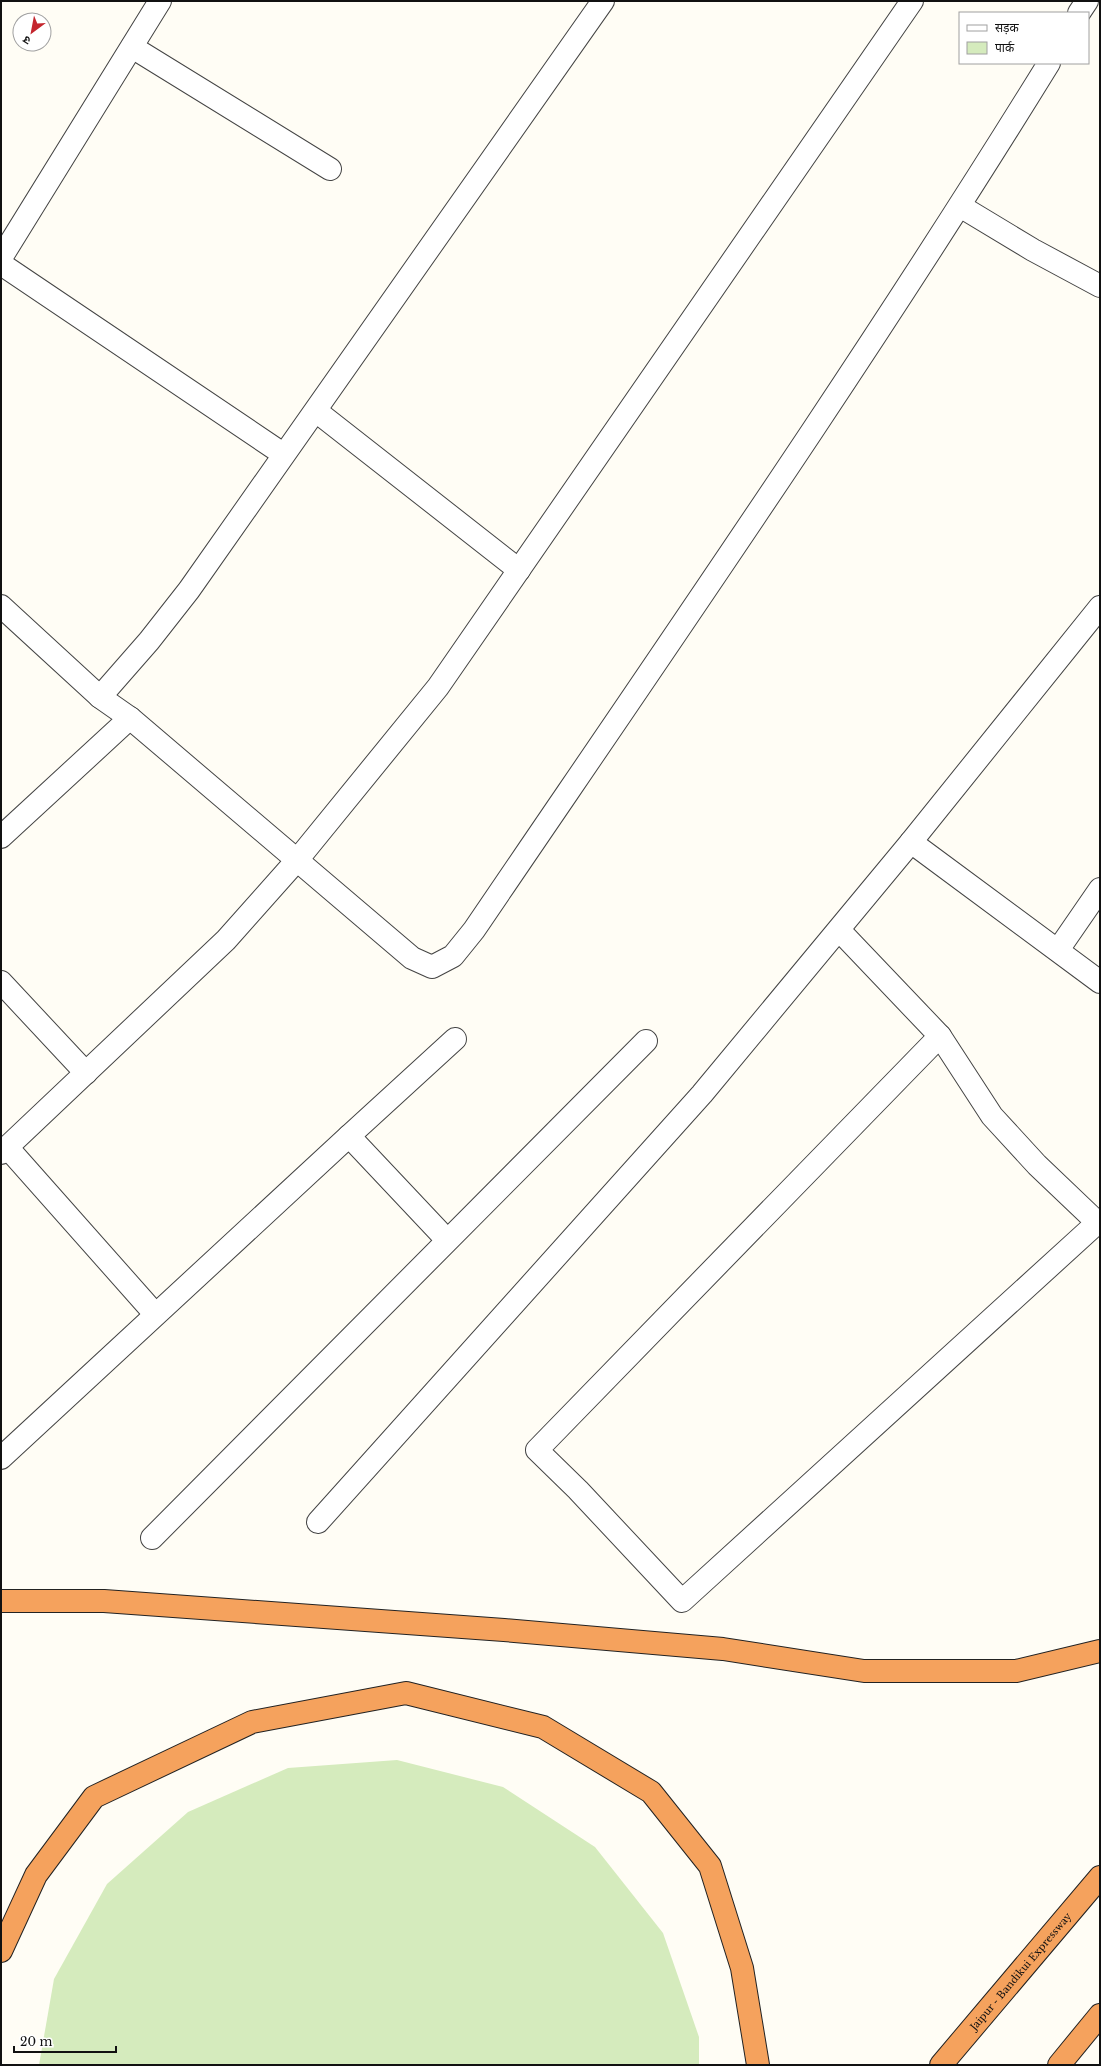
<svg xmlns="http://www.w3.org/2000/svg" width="1101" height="2066" viewBox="0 0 1101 2066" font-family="'Libre Baskerville','Noto Sans Devanagari',serif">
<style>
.green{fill:#d5ebbd}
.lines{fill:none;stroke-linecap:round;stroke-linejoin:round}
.minor-casing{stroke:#444;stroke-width:24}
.motorway-casing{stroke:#222;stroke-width:24}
.minor{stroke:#fff;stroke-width:22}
.motorway{stroke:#f5a25d;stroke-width:22}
.labels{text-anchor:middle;stroke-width:4;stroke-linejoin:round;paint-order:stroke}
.street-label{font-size:10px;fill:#111;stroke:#fff}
</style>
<rect width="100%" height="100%" fill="#fffdf5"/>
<polygon class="green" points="397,1760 503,1787 595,1847 663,1933 699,2037 699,2065 39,2065 54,1979 107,1884 188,1812 288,1768"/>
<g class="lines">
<defs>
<g id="minor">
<polyline points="1079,13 1087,1"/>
<polyline points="132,47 330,169"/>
<polyline points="960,206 1033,250 1100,286"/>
<polyline points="1,258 160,1"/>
<polyline points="1,264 283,454"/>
<polyline points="316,411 519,570"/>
<path d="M1,606l99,91 30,21 282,240 20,9 21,-11 21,-26c195,-287 393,-572 575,-867"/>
<polyline points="100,697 149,641 189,590 603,1"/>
<polyline points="1,837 130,718"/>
<polyline points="911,842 1100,982"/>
<polyline points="839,930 940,1036 537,1450 578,1490 682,1601 1097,1223"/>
<polyline points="1058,950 1100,889"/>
<polyline points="1,982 86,1073"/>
<polyline points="940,1036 992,1116 1037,1165 1100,1225"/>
<polyline points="349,1136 455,1039"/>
<polyline points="7,1147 155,1314"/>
<polyline points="1,1153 226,940 298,859 438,687 912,1"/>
<polyline points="1,1458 349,1136 447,1240"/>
<polyline points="318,1522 702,1094 911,842 1100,607"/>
<polyline points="152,1538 646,1041"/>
</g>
<g id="motorway">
<polyline points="1,1601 104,1601 504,1630 723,1649 864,1671 1016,1671 1100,1651"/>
<polyline points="1,1951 36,1875 94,1797 252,1722 406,1693 543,1727 651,1792 710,1866 742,1968 758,2065"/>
<path id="s1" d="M941,2065l159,-188"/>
<polyline points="1059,2065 1100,2015"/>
</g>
</defs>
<use href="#minor" class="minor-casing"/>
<use href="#motorway" class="motorway-casing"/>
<use href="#minor" class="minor"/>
<use href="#motorway" class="motorway"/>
</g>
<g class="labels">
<g class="street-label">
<text dy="4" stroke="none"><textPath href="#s1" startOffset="123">Jaipur - Bandikui Expressway</textPath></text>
</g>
</g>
<rect width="1101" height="2066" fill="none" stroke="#111111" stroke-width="4"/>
<rect x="959" y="12" width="130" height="52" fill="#ffffff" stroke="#a0a0a0"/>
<rect x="967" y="25" width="20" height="6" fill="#ffffff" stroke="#a0a0a0"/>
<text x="995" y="32" font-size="12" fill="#111111">सड़क</text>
<rect x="967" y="42" width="20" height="12" fill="#d5ebbd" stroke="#a0a0a0"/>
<text x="995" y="52" font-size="12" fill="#111111">पार्क</text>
<g transform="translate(32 32) rotate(212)"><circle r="19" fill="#ffffff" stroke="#a0a0a0"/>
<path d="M0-3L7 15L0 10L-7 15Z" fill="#c4262e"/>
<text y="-6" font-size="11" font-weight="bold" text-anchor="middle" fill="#111111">उ</text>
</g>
<path d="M14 2046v6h102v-6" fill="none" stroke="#111111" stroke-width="2"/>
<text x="20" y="2046" font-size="12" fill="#111111" stroke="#ffffff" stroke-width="3" paint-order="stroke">20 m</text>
</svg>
